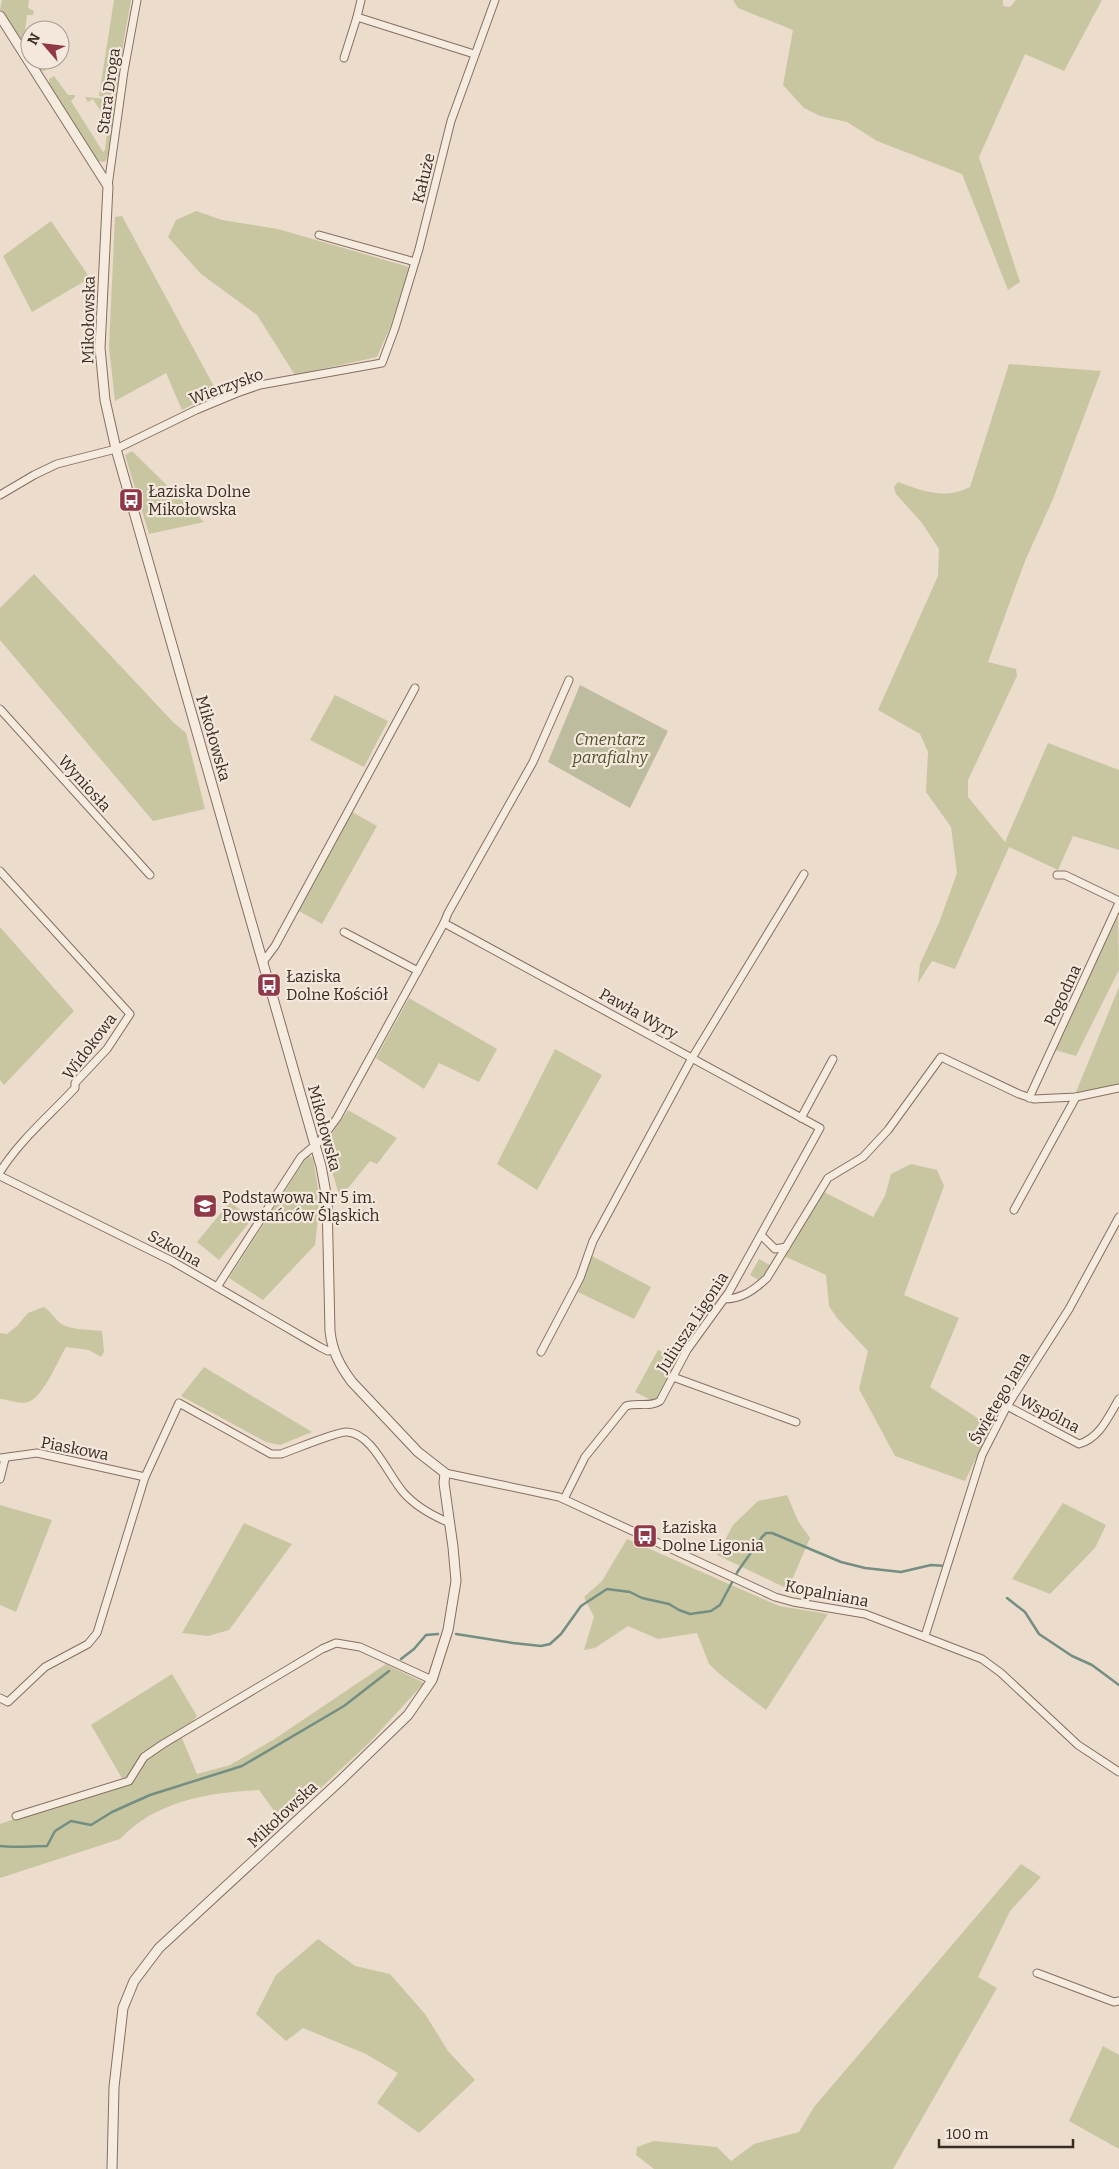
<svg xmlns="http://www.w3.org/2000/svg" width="1119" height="2169" viewBox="0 0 1119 2169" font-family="Bitter,serif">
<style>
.green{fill:#c8c6a1}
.cemetery{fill:#bebc9e}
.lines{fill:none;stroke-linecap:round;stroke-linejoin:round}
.stream{stroke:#738e82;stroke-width:2.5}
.minor-casing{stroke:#866e62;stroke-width:9}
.tertiary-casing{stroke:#866e62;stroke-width:11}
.minor{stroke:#f6ebdf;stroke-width:7}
.tertiary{stroke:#f6ebdf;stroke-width:9}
.labels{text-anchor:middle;stroke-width:4.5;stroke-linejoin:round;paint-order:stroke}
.street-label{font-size:16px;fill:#392a23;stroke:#f3e8db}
.poi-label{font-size:16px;fill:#392a23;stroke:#f3e8db;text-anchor:start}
.park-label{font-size:16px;font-style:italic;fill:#50532c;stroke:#f3e8db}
</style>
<rect width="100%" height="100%" fill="#ebdccc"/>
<g class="green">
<polygon points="2,0 29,0 28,8 34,11 33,15 27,15 25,31 30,33 30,55 0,9"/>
<polygon points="114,0 131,0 124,39 116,105 108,104 109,98 99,96"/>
<polygon points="733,0 1003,0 1003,6 1010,7 1016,0 1102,0 1064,71 1025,54 979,157 1020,282 1008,290 962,174 877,141 847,122 820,116 804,108 783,85 793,30 738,8"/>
<polygon points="33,60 44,60 48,68 44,71 40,70"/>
<polygon points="54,76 68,95 75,95 75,97 71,101 103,152 105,150 107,133 102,125 107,121 93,99 88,102 85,97 105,99 107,100 107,106 115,107 109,153 105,162 97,161 49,85 49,79"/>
<polygon points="196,211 222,220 278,229 409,267 391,325 377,357 295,375 257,315 201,274 168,237 176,220"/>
<polygon points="122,216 217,392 182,410 166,373 115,401 109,347 115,217"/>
<polygon points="51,221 90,278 32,312 3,256"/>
<path d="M1009,364l92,7 -48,128 -28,62 -37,101 28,7 1,7 -49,104v17l37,45 43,-99 71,27v80l-46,-14 -15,34 -49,-23 -54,122 -23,-8 -14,22 2,-19 19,-41 18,-50 -6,-46 -25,-35 2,-40 -8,-18 -42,-24 60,-134 1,-27 -17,-26 -26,-29 -2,-7 4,-5c25,9 47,18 72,5z"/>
<polygon points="132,451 204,522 149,534 125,455"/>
<polygon points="34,574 173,722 186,733 205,809 153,821 0,640 0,608"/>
<polygon points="335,695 388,721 364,767 310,740"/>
<polygon points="352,812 377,826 322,924 299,911"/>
<polygon points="1118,916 1119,970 1076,1056 1055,1050"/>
<polygon points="0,927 74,1011 4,1085 0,1080"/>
<polygon points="1119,987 1119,1085 1107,1089 1076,1092"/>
<polygon points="409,998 497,1049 479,1082 439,1063 424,1089 376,1058"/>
<polygon points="555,1049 602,1075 537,1190 497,1164"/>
<polygon points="348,1110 397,1138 377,1164 370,1161 340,1198 324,1145"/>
<polygon points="308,1155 313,1158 320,1201 315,1245 263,1300 229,1278"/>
<polygon points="911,1164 937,1170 944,1186 904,1295 959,1318 930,1387 991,1427 965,1481 895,1456 859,1389 868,1351 837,1318 829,1306 826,1275 784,1256 822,1191 873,1217 885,1196 891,1174"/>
<polygon points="230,1202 252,1219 219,1260 197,1242"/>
<polygon points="592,1256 651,1287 634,1319 578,1292"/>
<polygon points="759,1259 770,1265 760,1281 750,1275"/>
<path d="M44,1307c6,4 9,9 14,14 9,10 31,8 44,10l2,21 -3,5 -12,-7 -23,-3c-8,13 -23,51 -38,55 -9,3 -20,-3 -28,-3v-66l7,1 10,-8 11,-13z"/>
<polygon points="658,1350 678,1360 659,1397 653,1401 635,1392"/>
<polygon points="204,1367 312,1432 280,1445 266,1442 181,1396"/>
<polygon points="787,1495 798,1521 810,1538 788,1589 717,1555 733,1525 758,1501"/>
<polygon points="1063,1503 1106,1525 1095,1548 1050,1594 1012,1579"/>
<polygon points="0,1505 52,1520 16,1612 0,1605"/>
<polygon points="244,1523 292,1544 229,1630 208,1636 182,1633"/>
<polygon points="627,1539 779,1606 828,1614 766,1710 723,1677 709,1664 697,1633 658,1639 628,1626 595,1648 584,1650 594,1617 584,1597 602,1581"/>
<path d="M386,1664l38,19 -55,60 -86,80 -24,-33c-49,2 -104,11 -139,49l-120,39v-54l123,-44 -32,-55 81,-51 25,42 -16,20 16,38 33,-9 43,-25z"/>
<polygon points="1021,1864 1041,1877 1010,1911 978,1977 997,1988 893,2169 654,2169 636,2155 637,2147 654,2141 717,2147 731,2161 754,2144 799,2132 814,2107"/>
<polygon points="318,1939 355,1966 390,1974 425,2014 448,2051 475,2080 419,2133 377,2103 398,2073 366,2054 303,2028 286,2041 256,2014 276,1975"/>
<polygon points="1103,2046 1119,2055 1119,2149 1069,2121"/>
</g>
<polygon class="cemetery" points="580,685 668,731 630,808 548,762"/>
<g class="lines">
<g class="stream">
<polyline points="1007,1598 1025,1612 1039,1634 1072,1656 1092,1665 1119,1685"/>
<polyline points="456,1634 513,1643 541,1646 550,1644 561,1634 581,1606 607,1589 630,1592 642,1598 669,1604 679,1610 690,1614 711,1611 720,1605 738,1571 762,1537 766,1533 772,1533 841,1562 865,1568 901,1572 931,1565 946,1566"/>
<polyline points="401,1659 414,1649 426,1635 438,1634"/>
<path d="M0,1846c15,2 31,0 47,0l8,-15 16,-10 20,4 21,-13 38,-17 92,-29 102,-60 45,-35"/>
</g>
<defs>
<g id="minor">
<polyline points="357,17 361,0"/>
<polyline points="344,58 357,17 474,54"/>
<polyline points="108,186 124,71 137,0"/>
<polyline points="319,235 415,262"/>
<polyline points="0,495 34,475 57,464 116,449 196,410 237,393 260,385 382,363 395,328 419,249 451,121 495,0"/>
<polyline points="0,709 150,875"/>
<path d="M0,871l130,143 -23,35 -32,34v5c-25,27 -55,52 -75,84"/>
<polyline points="1057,875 1065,875 1119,901"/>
<path d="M444,923l376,205 -91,164 -42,58 -27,51c-10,7 -23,1 -34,5l-41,51 -21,42"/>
<polyline points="344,932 418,971"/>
<polyline points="263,962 275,946 415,688"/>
<polyline points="1029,1098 1119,903"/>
<polyline points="801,1118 833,1059"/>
<polyline points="0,1176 172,1261 320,1347 328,1351 333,1350"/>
<polyline points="1014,1210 1076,1097"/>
<polyline points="761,1235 775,1249 786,1247"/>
<polyline points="217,1287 301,1157 320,1141 337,1118 444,923 448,913 533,762 569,680"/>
<path d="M724,1299c18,0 30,-9 43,-21l61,-100 35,-21 25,-27 53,-73 78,37 15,5 42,-2 43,-9"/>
<polyline points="541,1352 580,1278 593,1241 692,1058 804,874"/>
<polyline points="673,1377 796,1422"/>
<path d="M1007,1406l72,38c21,-6 29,-27 40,-45"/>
<polyline points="0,1458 37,1453 145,1477"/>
<polyline points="445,1473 559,1497 775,1597 793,1602 865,1614 982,1659 1001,1673 1078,1745 1119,1772"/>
<polyline points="0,1479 5,1459"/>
<polyline points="925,1636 982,1455 1007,1406 1069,1309 1119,1217"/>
<path d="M0,1698l8,4 37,-35 43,-23 9,-11 48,-156 34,-74 92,51h10c12,-4 57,-23 66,-22 25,1 41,43 56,60 12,14 30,24 47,31"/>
<polyline points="16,1816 129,1781 144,1757 163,1744 322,1649 336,1643 360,1647 432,1680"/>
<polyline points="1037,1973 1114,2002 1119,2001"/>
</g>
<path id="tertiary" d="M0,16l108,170 -8,162 5,52 11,49 205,717 6,33 3,132c2,20 10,35 22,51l66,70 27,21 -1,10 9,64 3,34 -8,49 -16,50 -24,35 -67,65 -182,168 -25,33 -11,27 -9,79 -2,82"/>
</defs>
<use href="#minor" class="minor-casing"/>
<use href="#tertiary" class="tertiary-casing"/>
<use href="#minor" class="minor"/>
<use href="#tertiary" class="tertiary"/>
</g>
<defs>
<symbol id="bus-square" viewBox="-11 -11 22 22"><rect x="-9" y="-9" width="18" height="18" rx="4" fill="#8f3848" stroke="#f3e8db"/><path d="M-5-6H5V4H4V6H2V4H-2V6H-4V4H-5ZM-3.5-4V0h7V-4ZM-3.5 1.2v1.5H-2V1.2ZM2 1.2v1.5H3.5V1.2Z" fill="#fff"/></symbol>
<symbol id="school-square" viewBox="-11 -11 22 22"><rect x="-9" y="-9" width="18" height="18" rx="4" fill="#8f3848" stroke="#f3e8db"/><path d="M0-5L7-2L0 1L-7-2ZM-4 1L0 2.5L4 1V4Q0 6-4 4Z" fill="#fff"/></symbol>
</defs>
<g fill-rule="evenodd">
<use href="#bus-square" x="117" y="486" width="28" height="28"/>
<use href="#bus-square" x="255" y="971" width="28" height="28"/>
<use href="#school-square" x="191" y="1192" width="28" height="28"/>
<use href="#bus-square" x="631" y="1522" width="28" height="28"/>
</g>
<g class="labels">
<g class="street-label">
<text transform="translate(108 91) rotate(-82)" y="6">Stara Droga</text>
<text transform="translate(423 178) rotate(-76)" y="6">Kałuże</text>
<text transform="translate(88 320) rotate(-89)" y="6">Mikołowska</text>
<text transform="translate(226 386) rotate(-20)" y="6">Wierzysko</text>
<text transform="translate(214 738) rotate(74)" y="6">Mikołowska</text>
<text transform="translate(85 783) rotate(48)" y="6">Wyniosła</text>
<text transform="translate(1062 995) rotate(-65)" y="6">Pogodna</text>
<text transform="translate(639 1013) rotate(29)" y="6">Pawła Wyry</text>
<text transform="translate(89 1046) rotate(-53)" y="6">Widokowa</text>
<text transform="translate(325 1128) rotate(75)" y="6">Mikołowska</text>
<text transform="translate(175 1248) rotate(29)" y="6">Szkolna</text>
<text transform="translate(692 1322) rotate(-57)" y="6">Juliusza Ligonia</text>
<text transform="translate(999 1398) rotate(-60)" y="6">Świętego Jana</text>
<text transform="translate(1050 1413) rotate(27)" y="6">Wspólna</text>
<text transform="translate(75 1448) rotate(11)" y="6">Piaskowa</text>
<text transform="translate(827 1593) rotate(11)" y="6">Kopalniana</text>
<text transform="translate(282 1814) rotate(-43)" y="6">Mikołowska</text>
</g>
<g class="poi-label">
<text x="148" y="497">Łaziska Dolne<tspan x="148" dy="18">Mikołowska</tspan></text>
<text x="286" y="982">Łaziska<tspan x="286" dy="18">Dolne Kościół</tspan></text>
<text x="222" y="1203">Podstawowa Nr 5 im.<tspan x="222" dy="18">Powstańców Śląskich</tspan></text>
<text x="662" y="1533">Łaziska<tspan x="662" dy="18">Dolne Ligonia</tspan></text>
</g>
<g class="park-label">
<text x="610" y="745">Cmentarz<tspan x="610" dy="18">parafialny</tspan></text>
</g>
</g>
<g transform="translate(45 45) rotate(298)"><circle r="24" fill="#f3e8db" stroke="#a99c91"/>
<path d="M0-4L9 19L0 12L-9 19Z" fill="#8f3848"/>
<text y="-8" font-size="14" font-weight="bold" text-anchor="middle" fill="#392a23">N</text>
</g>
<path d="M939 2139v8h134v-8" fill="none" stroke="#392a23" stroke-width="2.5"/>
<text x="946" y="2139" font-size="15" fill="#392a23" stroke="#f3e8db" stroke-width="4" paint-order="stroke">100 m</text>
</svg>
